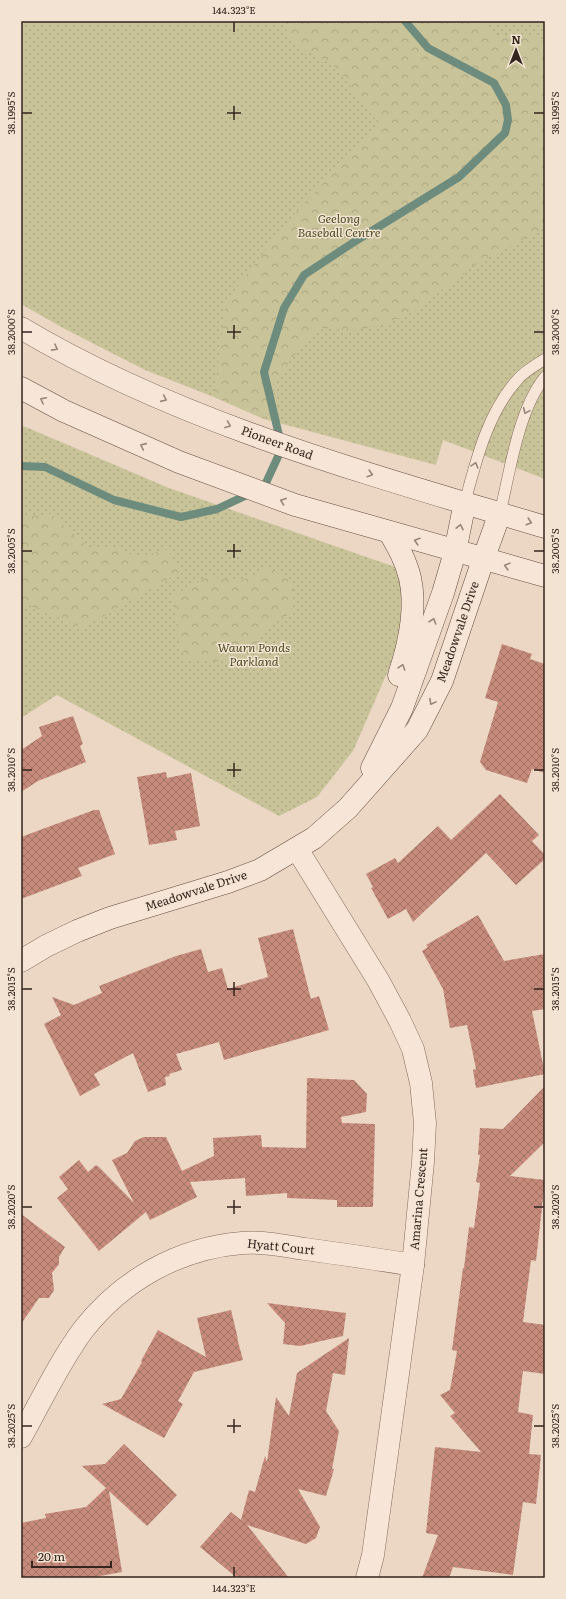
<svg xmlns="http://www.w3.org/2000/svg" width="566" height="1599" viewBox="0 0 566 1599" font-family="Literata,serif">
<style>
.grass{fill:url(#grass-dots)}
.forest{fill:url(#forest-crowns)}
.lines{fill:none;stroke-linecap:round;stroke-linejoin:round}
.stream{stroke:#6d8c7d;stroke-width:8}
.building{fill:url(#building-cross-hatch)}
.lane-casing{stroke:#85685c;stroke-width:12}
.street-casing{stroke:#85685c;stroke-width:23}
.secondary-casing{stroke:#664a3f;stroke-width:23}
.lane{stroke:#f7e6d7;stroke-width:11}
.street{stroke:#f7e6d7;stroke-width:22}
.secondary{stroke:#f7e6d7;stroke-width:22}
.oneway{stroke:#96867b}
.ticks{fill:none;stroke:#35251f;stroke-width:1.5}
.labels{text-anchor:middle;stroke-width:3;stroke-linejoin:round;paint-order:stroke}
.park-label{font-size:12px;font-style:italic;fill:#4f5126;stroke:#f3e3d3}
.street-label{font-size:12px;fill:#35251f;stroke:#f3e3d3}
.neatline{fill:none;stroke:#35251f;stroke-width:1.5}
.ticks-label{font-size:10px;text-anchor:middle;fill:#35251f}
</style>
<defs>
<pattern id="grass-dots" width="8" height="8" patternUnits="userSpaceOnUse"><rect width="8" height="8" fill="#c9c399"/><path d="M2 2h.1M6 6h.1" fill="none" stroke="#ada783" stroke-width="1.8" stroke-linecap="round"/></pattern>
<pattern id="forest-crowns" width="20" height="18" patternUnits="userSpaceOnUse"><rect width="20" height="18" fill="#c9c399"/><path d="M2 6a3 3 0 1 1 6 0M12 15a3 3 0 1 1 6 0" fill="none" stroke="#ada783"/></pattern>
<pattern id="building-cross-hatch" width="8" height="8" patternUnits="userSpaceOnUse"><rect width="8" height="8" fill="#c78b7c"/><path d="M0 0l8 8M0 8l8-8" fill="none" stroke="#a27165"/></pattern>
</defs>
<rect width="100%" height="100%" fill="#ebd7c4"/>
<g class="grass">
<polygon points="21,21 545,21 545,479 443,440 436,465 264,419 214,397 145,370 63,328 21,304"/>
<polygon points="21,425 169,488 395,567 402,587 400,643 353,751 317,797 279,816 57,695 21,718"/>
</g>
<g class="forest">
<polygon points="283,21 479,21 492,35 512,38 532,34 545,43 545,228 475,265 411,313 381,325 352,331 322,328 305,341 279,376 264,419 214,397 226,302 286,223 379,124 336,67 291,42"/>
<polygon points="51,514 90,549 118,547 135,557 167,550 182,571 83,628 21,602 21,518"/>
<polygon points="267,568 293,581 292,612 263,631 250,656 229,662 185,659 178,636 172,596 210,576 241,581"/>
</g>
<g class="lines">
<polyline class="stream" points="21,466 45,467 114,500 181,517 217,509 264,487 282,448 264,372 284,308 304,275 354,242 459,177 505,133 508,120 506,105 494,83 428,48 405,21"/>
</g>
<g class="building">
<polygon points="502,644 532,654 530,659 545,664 545,773 532,769 527,783 486,770 480,762 498,702 485,698"/>
<polygon points="73,716 83,744 80,746 86,762 38,781 21,792 21,750 42,736 39,727"/>
<polygon points="166,772 167,778 191,773 200,826 175,831 177,840 149,845 137,777"/>
<polygon points="500,794 539,835 532,841 545,855 545,859 516,885 486,853 413,922 406,909 388,919 371,888 373,887 366,874 395,858 398,863 438,826 451,840"/>
<polygon points="94,810 99,810 115,854 78,868 82,876 21,899 21,837"/>
<polygon points="478,915 504,961 545,954 545,1009 532,1011 545,1074 476,1088 473,1070 476,1069 467,1025 450,1028 443,989 422,951 428,947 426,945"/>
<polygon points="293,929 311,999 319,996 329,1030 224,1060 219,1042 176,1054 182,1070 169,1074 170,1076 165,1077 166,1085 148,1092 133,1053 94,1074 100,1085 80,1096 44,1024 61,1015 52,997 74,1005 102,993 99,986 176,956 201,949 208,972 222,968 228,989 268,977 258,938"/>
<polygon points="307,1078 354,1080 367,1094 366,1112 341,1117 342,1123 375,1124 373,1207 337,1207 337,1200 287,1198 287,1193 246,1196 245,1178 190,1182 197,1197 150,1220 146,1212 99,1251 57,1198 68,1189 59,1177 79,1160 88,1172 96,1165 99,1167 134,1203 112,1160 127,1153 135,1141 144,1137 166,1137 182,1171 214,1156 213,1138 261,1135 262,1147 306,1148"/>
<polygon points="545,1086 545,1142 510,1176 545,1180 536,1261 531,1260 523,1322 545,1325 545,1374 523,1371 518,1412 533,1415 529,1454 541,1455 536,1504 523,1502 513,1575 453,1567 449,1578 422,1578 438,1535 426,1533 435,1447 481,1452 450,1416 455,1413 440,1395 450,1390 457,1351 452,1350 463,1268 464,1268 469,1227 474,1228 480,1183 476,1182 480,1155 478,1155 480,1128 503,1129"/>
<polygon points="21,1214 65,1247 59,1257 59,1264 52,1273 54,1290 49,1298 39,1298 21,1324"/>
<polygon points="267,1303 346,1313 343,1336 300,1346 283,1344 285,1323"/>
<polygon points="231,1310 238,1339 237,1338 243,1360 194,1372 178,1401 183,1404 164,1438 102,1404 121,1399 142,1362 141,1361 158,1330 206,1357 197,1318"/>
<polygon points="349,1338 345,1375 333,1373 326,1411 339,1431 332,1469 334,1469 326,1496 298,1489 320,1527 316,1538 306,1544 247,1525 289,1578 237,1578 200,1547 231,1512 241,1520 249,1490 255,1492 265,1456 267,1462 276,1397 289,1416 297,1373"/>
<polygon points="124,1444 177,1495 147,1526 109,1491 122,1572 89,1578 21,1578 21,1523 46,1518 45,1514 86,1507 106,1488 82,1466 105,1464"/>
</g>
<g class="lines">
<defs>
<g id="lane">
<path d="M465,502c11,-42 23,-90 53,-123 7,-8 18,-14 27,-20"/>
<path d="M500,513c10,-41 18,-103 45,-136"/>
</g>
<g id="street">
<polyline points="297,849 378,980 400,1021 413,1049 421,1083 425,1123 423,1162 413,1265 373,1555 367,1578"/>
<path d="M21,1437c19,-34 39,-76 62,-107 39,-50 96,-82 159,-87 21,-2 43,3 63,6 36,5 72,10 108,16"/>
</g>
<g id="secondary">
<path d="M21,328c159,95 348,146 524,199"/>
<polyline points="21,388 64,411 179,462 295,505 545,576"/>
<path d="M390,533c8,14 16,28 20,45 7,31 -1,67 -11,97"/>
<polyline points="372,768 402,708 443,593 455,552 465,502"/>
<polyline points="21,961 46,946 77,931 110,918 228,882 260,870 314,838 348,808 417,730 442,681 483,560 500,513"/>
</g>
</defs>
<use href="#lane" class="lane-casing"/>
<use href="#street" class="street-casing"/>
<use href="#secondary" class="secondary-casing"/>
<use href="#lane" class="lane"/>
<use href="#street" class="street"/>
<use href="#secondary" class="secondary"/>
</g>
<defs><path id="oneway-chevron" d="M-2-3.5L2.5 0L-2 3.5" fill="none" stroke-width="1.6" stroke-linecap="round" stroke-linejoin="round"/></defs>
<g class="oneway">
<use href="#oneway-chevron" transform="translate(55 348) rotate(28)"/>
<use href="#oneway-chevron" transform="translate(164 399) rotate(24)"/>
<use href="#oneway-chevron" transform="translate(43 400) rotate(-153)"/>
<use href="#oneway-chevron" transform="translate(526 411) rotate(114)"/>
<use href="#oneway-chevron" transform="translate(228 425) rotate(21)"/>
<use href="#oneway-chevron" transform="translate(143 446) rotate(-156)"/>
<use href="#oneway-chevron" transform="translate(475 465) rotate(-74)"/>
<use href="#oneway-chevron" transform="translate(370 474) rotate(17)"/>
<use href="#oneway-chevron" transform="translate(283 501) rotate(-160)"/>
<use href="#oneway-chevron" transform="translate(529 522) rotate(17)"/>
<use href="#oneway-chevron" transform="translate(460 527) rotate(-78)"/>
<use href="#oneway-chevron" transform="translate(417 541) rotate(-163)"/>
<use href="#oneway-chevron" transform="translate(507 566) rotate(-165)"/>
<use href="#oneway-chevron" transform="translate(433 621) rotate(-71)"/>
<use href="#oneway-chevron" transform="translate(402 667) rotate(-72)"/>
<use href="#oneway-chevron" transform="translate(432 702) rotate(118)"/>
</g>
<path class="ticks" d="M234,22v10M234,106v14M22,113h10M227,113h14M534,113h10M234,325v14M22,332h10M227,332h14M534,332h10M234,544v14M22,551h10M227,551h14M534,551h10M234,763v14M22,770h10M227,770h14M534,770h10M234,982v14M22,989h10M227,989h14M534,989h10M234,1200v14M22,1207h10M227,1207h14M534,1207h10M234,1419v14M22,1426h10M227,1426h14M534,1426h10M234,1567v10"/>
<g class="labels">
<g class="park-label">
<text x="339" y="223">Geelong<tspan x="339" dy="14">Baseball Centre</tspan></text>
<text x="254" y="652">Waurn Ponds<tspan x="254" dy="14">Parkland</tspan></text>
</g>
<g class="street-label">
<text transform="translate(277 443) rotate(20)" y="4">Pioneer Road</text>
<text transform="translate(458 632) rotate(-71)" y="4">Meadowvale Drive</text>
<text transform="translate(196 891) rotate(-18)" y="4">Meadowvale Drive</text>
<text transform="translate(419 1199) rotate(-85)" y="4">Amarina Crescent</text>
<text transform="translate(281 1247) rotate(6)" y="4">Hyatt Court</text>
</g>
</g>
<rect width="566" height="1599" fill="none" stroke="#f3e3d3" stroke-width="44"/>
<g transform="translate(516 50)" stroke="#f3e3d3" stroke-width="3" paint-order="stroke">
<path d="M0-3L7 15L0 10L-7 15Z" fill="#35251f"/>
<text y="-6" font-size="11" font-weight="bold" text-anchor="middle" fill="#35251f">N</text>
</g>
<path d="M32 1561v6h79v-6" fill="none" stroke="#35251f" stroke-width="2"/>
<text x="38" y="1561" font-size="12" fill="#35251f" stroke="#f3e3d3" stroke-width="3" paint-order="stroke">20 m</text>
<rect x="22" y="22" width="522" height="1555" class="neatline"/>
<g class="ticks-label">
<text x="234" y="14">144.323°E</text>
<text transform="translate(11 113) rotate(-90)" y="4">38.1995°S</text>
<text transform="translate(555 113) rotate(-90)" y="4">38.1995°S</text>
<text transform="translate(11 332) rotate(-90)" y="4">38.2000°S</text>
<text transform="translate(555 332) rotate(-90)" y="4">38.2000°S</text>
<text transform="translate(11 551) rotate(-90)" y="4">38.2005°S</text>
<text transform="translate(555 551) rotate(-90)" y="4">38.2005°S</text>
<text transform="translate(11 770) rotate(-90)" y="4">38.2010°S</text>
<text transform="translate(555 770) rotate(-90)" y="4">38.2010°S</text>
<text transform="translate(11 989) rotate(-90)" y="4">38.2015°S</text>
<text transform="translate(555 989) rotate(-90)" y="4">38.2015°S</text>
<text transform="translate(11 1207) rotate(-90)" y="4">38.2020°S</text>
<text transform="translate(555 1207) rotate(-90)" y="4">38.2020°S</text>
<text transform="translate(11 1426) rotate(-90)" y="4">38.2025°S</text>
<text transform="translate(555 1426) rotate(-90)" y="4">38.2025°S</text>
<text x="234" y="1592">144.323°E</text>
</g>
</svg>
